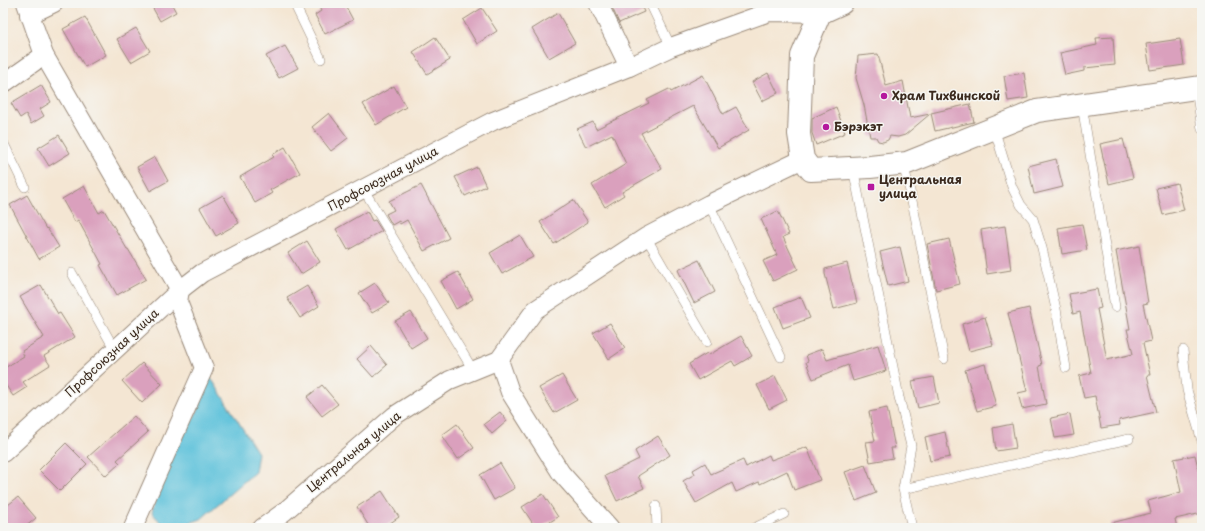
<svg xmlns="http://www.w3.org/2000/svg" width="1205" height="531" viewBox="0 0 1205 531" font-family="'Playpen Sans',sans-serif">
<style>
.water{fill:#5cc1da;stroke:#4c767c}
.building{fill:#daa0bd}
.lines{fill:none;stroke-linecap:round;stroke-linejoin:round}
.service-casing{stroke:#988878;stroke-width:10}
.minor-casing{stroke:#988878;stroke-width:20}
.tertiary-casing{stroke:#988878;stroke-width:24}
.service{stroke:#fff;stroke-width:9}
.minor{stroke:#fff;stroke-width:18}
.tertiary{stroke:#fff;stroke-width:22}
.poi-dot{fill:#b5179e;stroke:#f6f6f2;stroke-width:1.5}
.labels{text-anchor:middle;stroke-width:3;stroke-linejoin:round;paint-order:stroke}
.poi-label{font-size:12px;font-weight:bold;fill:#3b2a1e;stroke:#f6f6f2;text-anchor:start}
.street-label{font-size:12px;fill:#3b2a1e;stroke:#f6f6f2}
</style>
<rect width="100%" height="100%" fill="#f6f6f2"/>
<filter id="ink" filterUnits="userSpaceOnUse"><feTurbulence type="fractalNoise" baseFrequency=".025" numOctaves="2"/><feDisplacementMap in="SourceGraphic" scale="8" xChannelSelector="R" yChannelSelector="G"/><feConvolveMatrix kernelMatrix="1 2 1 2 8 2 1 2 1" color-interpolation-filters="sRGB"/></filter>
<filter id="wash" filterUnits="userSpaceOnUse"><feTurbulence type="fractalNoise" baseFrequency=".012" numOctaves="4" result="noise"/><feDisplacementMap in="SourceGraphic" scale="16" xChannelSelector="R" yChannelSelector="G"/><feGaussianBlur stdDeviation="0.9" result="paint"/><feColorMatrix in="noise" values="0 0 0 0 0 0 0 0 0 0 0 0 0 0 0 0 0 1.4 0 .05"/><feComposite in="paint" operator="in"/></filter>
<g filter="url(#wash)">
<rect width="100%" height="100%" fill="#f4e6d3"/>
<polygon class="water" points="206,370 258,453 255,472 201,519 175,528 166,528 152,513 160,477 199,408"/>
<g id="blocks">
<g class="building">
<polygon points="150,3 171,3 176,12 160,21"/>
<polygon points="317,3 344,3 353,20 325,34 315,15 321,11"/>
<polygon points="610,3 640,3 644,12 619,23"/>
<polygon points="482,8 497,31 477,44 463,20"/>
<polygon points="558,13 575,43 549,58 532,29"/>
<polygon points="85,17 106,55 85,67 63,29"/>
<polygon points="136,28 150,51 131,62 117,39"/>
<polygon points="435,37 450,60 427,74 413,52"/>
<polygon points="1113,37 1115,65 1084,68 1084,71 1065,75 1060,53 1097,45 1096,38"/>
<polygon points="1180,39 1184,65 1150,70 1146,44"/>
<polygon points="285,46 298,68 279,78 266,56"/>
<polygon points="878,54 886,86 903,81 910,118 930,114 905,135 898,137 890,136 888,140 883,142 878,141 876,137 870,137 864,105 856,78 858,56"/>
<polygon points="768,73 778,93 762,101 752,82"/>
<polygon points="1024,73 1028,98 1008,101 1004,76"/>
<polygon points="703,75 723,114 736,107 749,130 718,148 693,106 641,133 662,169 622,192 624,195 605,207 592,185 626,164 612,134 586,147 577,129 593,122 596,129 649,103 647,100 669,89 671,92"/>
<polygon points="41,85 51,102 40,109 44,116 31,124 26,114 20,118 11,103"/>
<polygon points="394,86 406,107 376,125 363,104"/>
<polygon points="970,104 974,122 935,131 931,113"/>
<polygon points="836,107 845,133 816,145 812,133 812,118"/>
<polygon points="329,113 348,138 331,151 312,127"/>
<polygon points="59,135 70,153 49,166 38,148"/>
<polygon points="1123,139 1133,178 1109,184 1100,144"/>
<polygon points="285,147 300,173 270,190 272,193 255,203 240,177 274,157 272,155"/>
<polygon points="155,157 168,181 150,191 137,167"/>
<polygon points="1056,159 1063,187 1034,194 1028,166"/>
<polygon points="477,167 486,186 465,196 455,177"/>
<polygon points="1177,183 1184,210 1163,215 1156,188"/>
<polygon points="421,185 449,238 424,251 407,220 400,224 399,221 392,225 386,214 394,210 389,201"/>
<polygon points="84,186 99,213 104,210 127,249 128,249 146,279 117,295 100,265 102,264 78,220 75,222 62,199"/>
<polygon points="27,195 46,229 47,228 59,247 39,259 10,205"/>
<polygon points="223,195 239,223 216,236 200,208"/>
<polygon points="573,200 588,222 554,244 540,222"/>
<polygon points="367,211 372,221 375,220 382,231 348,250 336,229"/>
<polygon points="778,211 789,234 783,237 798,269 773,281 763,261 777,255 761,219"/>
<polygon points="1082,224 1087,250 1062,254 1058,228"/>
<polygon points="1005,226 1011,270 987,274 981,230"/>
<polygon points="520,235 533,257 502,274 490,253"/>
<polygon points="949,239 960,284 936,290 927,244"/>
<polygon points="307,241 320,262 301,274 288,253"/>
<polygon points="1139,246 1148,303 1143,304 1151,341 1143,343 1150,375 1147,375 1156,412 1119,420 1120,425 1101,428 1095,396 1084,398 1079,376 1091,373 1080,312 1073,314 1069,294 1097,289 1101,308 1097,309 1107,360 1133,354 1127,329 1130,329 1116,251"/>
<polygon points="900,247 908,281 888,286 880,252"/>
<polygon points="699,260 715,292 694,303 678,270"/>
<polygon points="847,263 857,303 834,309 825,274 825,269"/>
<polygon points="458,272 473,299 456,309 441,281"/>
<polygon points="375,283 389,303 372,313 359,293"/>
<polygon points="41,285 58,314 60,313 75,337 44,356 50,365 23,382 27,387 13,396 3,381 3,369 24,356 22,351 44,337 20,297"/>
<polygon points="307,286 319,306 300,318 287,298"/>
<polygon points="801,297 810,318 783,328 775,307"/>
<polygon points="1029,308 1042,365 1039,366 1046,404 1022,409 1018,393 1027,391 1008,313"/>
<polygon points="411,312 427,338 411,348 395,321"/>
<polygon points="985,317 993,345 969,351 962,324"/>
<polygon points="610,323 625,348 609,359 593,333"/>
<polygon points="741,336 752,356 735,366 732,361 698,380 689,364 707,353 709,355"/>
<polygon points="878,345 886,371 853,381 848,365 813,379 806,362 808,361 806,355 822,349 827,360"/>
<polygon points="371,346 387,365 373,377 357,359"/>
<polygon points="142,363 162,384 142,403 122,381"/>
<polygon points="985,364 996,406 977,411 965,370"/>
<polygon points="562,375 577,400 554,413 539,388"/>
<polygon points="775,376 787,400 769,409 757,385"/>
<polygon points="934,377 939,403 918,408 912,381"/>
<polygon points="322,385 338,404 322,416 307,397"/>
<polygon points="887,408 895,448 891,448 893,458 870,462 866,442 875,441 869,412"/>
<polygon points="500,412 507,421 492,434 484,424"/>
<polygon points="1070,414 1074,435 1055,438 1051,418"/>
<polygon points="134,416 148,432 117,460 120,463 106,476 88,457"/>
<polygon points="457,424 474,448 458,459 442,435"/>
<polygon points="1012,424 1016,448 996,451 993,428"/>
<polygon points="945,432 950,457 930,461 925,437"/>
<polygon points="658,436 670,455 638,476 644,488 617,501 605,476 639,459 635,451"/>
<polygon points="66,443 87,464 60,491 39,470"/>
<polygon points="807,447 820,480 794,490 787,471 760,484 759,482 736,492 732,483 696,503 683,481 695,474 693,470 705,463 711,474 743,460 746,467 769,455 771,460"/>
<polygon points="1195,455 1202,484 1202,513 1175,519 1177,528 1111,528 1111,523 1151,513 1148,501 1181,492 1174,459"/>
<polygon points="500,463 515,488 494,500 480,475"/>
<polygon points="865,465 876,493 856,501 845,472"/>
<polygon points="382,491 399,517 383,528 370,528 357,507"/>
<polygon points="543,494 558,517 540,528 536,528 522,507"/>
<polygon points="18,497 36,518 24,528 3,528 3,509"/>
</g>
</g>
</g>
<g filter="url(#ink)">
<use href="#blocks" fill-opacity="0" stroke="#988878" stroke-width="1"/>
<g class="lines">
<defs>
<g id="service">
<polyline points="294,3 321,59"/>
<polyline points="650,3 671,47"/>
<polyline points="1196,88 1202,129"/>
<polyline points="1082,105 1115,307"/>
<polyline points="994,128 1012,187 1021,205 1033,219 1042,248 1056,309 1066,368"/>
<polyline points="3,142 25,187"/>
<polyline points="903,164 910,191 944,359"/>
<polyline points="853,168 899,397 911,446 903,489 912,528"/>
<polyline points="364,190 473,370"/>
<polyline points="709,204 781,357"/>
<polyline points="646,237 707,342"/>
<polyline points="72,273 115,350"/>
<polyline points="1183,350 1187,390 1202,441"/>
<polyline points="903,489 1129,439"/>
<polyline points="656,506 657,528"/>
<polyline points="754,528 784,514"/>
</g>
<g id="minor">
<polyline points="26,3 44,55 180,290 178,302 204,368 133,528"/>
<polyline points="598,3 629,67"/>
<polyline points="29,15 54,3"/>
<polyline points="3,84 44,55"/>
<polyline points="499,360 510,392 561,473 610,528"/>
<polyline points="3,453 180,290 202,273 493,121 629,67 671,47 769,12 820,13"/>
<polyline points="262,528 284,512 394,416 450,380 499,360 535,310 646,237 709,204 803,159"/>
</g>
<polyline id="tertiary" points="842,3 820,13 802,56 799,134 803,159 811,170 870,167 907,163 1037,111 1202,87"/>
</defs>
<use href="#service" class="service-casing"/>
<use href="#minor" class="minor-casing"/>
<use href="#tertiary" class="tertiary-casing"/>
<use href="#service" class="service"/>
<use href="#minor" class="minor"/>
<use href="#tertiary" class="tertiary"/>
</g>
</g>
<g class="poi-dot">
<circle cx="884" cy="96" r="4"/>
<circle cx="826" cy="127" r="4"/>
<rect x="867" y="183" width="8" height="8" rx="2"/>
</g>
<g class="labels">
<g class="poi-label">
<text x="892" y="100">Храм Тихвинской</text>
<text x="834" y="131">Бэрэкэт</text>
<text x="879" y="184">Центральная<tspan x="879" dy="14">улица</tspan></text>
</g>
<g class="street-label">
<text transform="translate(383 179) rotate(-28)" y="4">Профсоюзная улица</text>
<text transform="translate(112 353) rotate(-43)" y="4">Профсоюзная улица</text>
<text transform="translate(354 452) rotate(-40)" y="4">Центральная улица</text>
</g>
</g>
<rect width="1205" height="531" fill="none" stroke="#f6f6f2" stroke-width="16"/>
</svg>
